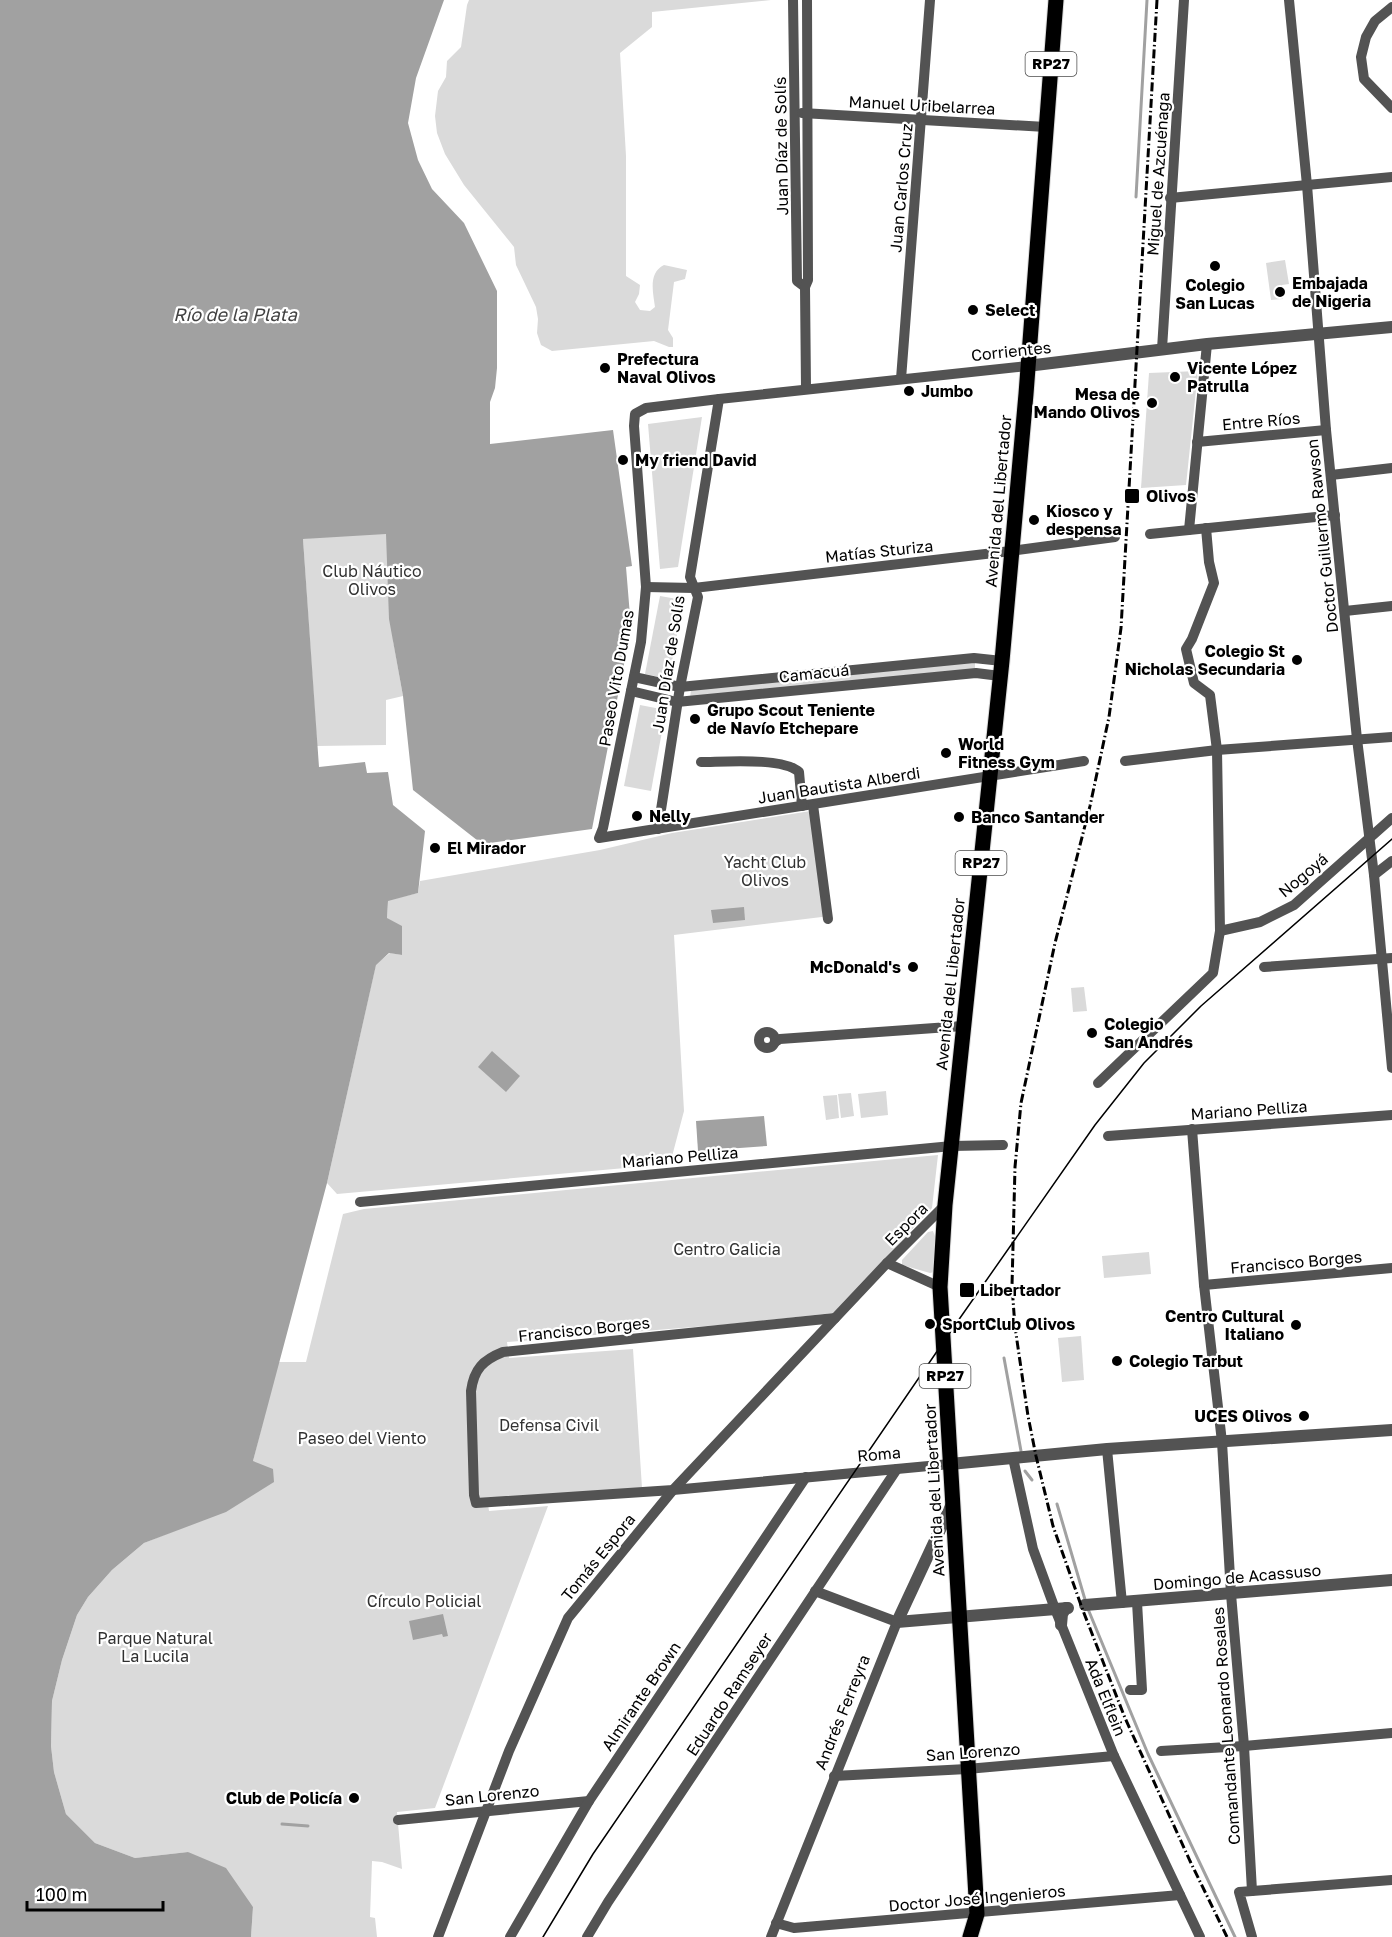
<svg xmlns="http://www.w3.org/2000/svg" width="1392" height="1937" viewBox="0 0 1392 1937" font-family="'Golos Text',sans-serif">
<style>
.green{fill:#dadada}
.water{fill:#a1a1a1}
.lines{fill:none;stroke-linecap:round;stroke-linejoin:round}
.stream{stroke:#a1a1a1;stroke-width:3}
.primary-casing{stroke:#dbdbdb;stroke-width:17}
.minor{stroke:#535353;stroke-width:10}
.tertiary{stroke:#535353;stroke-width:12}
.primary{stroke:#000;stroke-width:15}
.tram{stroke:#000;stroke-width:1.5}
.rail{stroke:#000;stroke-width:3;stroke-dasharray:9 3 1.5 3;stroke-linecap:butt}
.poi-dot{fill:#000;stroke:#fff;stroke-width:2}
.labels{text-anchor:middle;stroke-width:4.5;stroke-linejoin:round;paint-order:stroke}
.shield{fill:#fff;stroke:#4c4c4c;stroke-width:1.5}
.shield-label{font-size:15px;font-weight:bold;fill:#000}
.street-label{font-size:16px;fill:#000;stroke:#fff}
.poi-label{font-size:16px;font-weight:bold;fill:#000;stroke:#fff;text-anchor:start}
.park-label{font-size:16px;fill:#313131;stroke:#fff}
.water-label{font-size:18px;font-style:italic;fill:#424242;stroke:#fff}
</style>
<rect width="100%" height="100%" fill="#fff"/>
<g class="green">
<path d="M469,0h302l-119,12v15l-32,26 6,103v120l14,9 -1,9 -4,8 5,8 10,1 5,-4c-2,-15 -7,-34 9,-42l23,5 -2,9 -11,3 -6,48 5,8v9h-4l-15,-6 -102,10 -11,-6 -4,-12 1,-14 -2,-12 -20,-42 -2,-18 -50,-62 -19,-31 -8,-21 -2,-17 3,-25 8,-14 1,-16 14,-14 6,-42z"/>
<polygon points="1285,260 1289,284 1282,285 1283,299 1271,300 1266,263"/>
<polygon points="1198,371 1186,485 1141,488 1149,373"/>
<polygon points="702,417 678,567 660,569 648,424"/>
<polygon points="507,509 393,640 403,696 386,700 386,745 317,746 303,539"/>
<polygon points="660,596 683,600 669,679 645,674"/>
<polygon points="975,661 975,670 690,698 691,690"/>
<polygon points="640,705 666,710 651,791 624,786"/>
<polygon points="817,810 830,916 674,935 684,1111 670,1164 337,1194 327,1183 376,964 390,953 402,955 387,918 388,900 418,893 420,881 600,850 672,833"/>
<polygon points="1084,987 1087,1011 1073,1012 1071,988"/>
<polygon points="886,1091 888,1115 861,1118 858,1094"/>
<polygon points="851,1093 854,1116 841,1118 838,1094"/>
<polygon points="837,1095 839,1118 826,1120 823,1096"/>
<polygon points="938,1155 932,1208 833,1313 731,1324 507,1342 509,1358 633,1349 642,1488 488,1504 489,1511 548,1506 435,1808 397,1812 402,1869 382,1862 372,1861 370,1917 375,1918 377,1937 251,1937 253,1907 188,1852 135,1858 95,1843 66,1814 54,1772 51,1746 52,1701 62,1660 77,1615 88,1597 112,1570 144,1543 184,1527 253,1461 278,1362 306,1362 343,1214 364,1209"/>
<polygon points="933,1231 936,1239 934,1272 930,1273 902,1265 902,1260 928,1232"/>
<polygon points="1149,1252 1151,1274 1104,1278 1102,1256"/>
<polygon points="1081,1336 1084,1380 1062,1382 1058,1338"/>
</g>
<g class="water">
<polygon points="0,0 444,0 416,78 408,123 418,160 432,189 464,223 497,291 497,368 495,388 490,402 490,444 613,430 632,566 626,567 631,628 592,829 482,844 413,790 403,696 389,619 386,534 303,539 319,767 365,762 367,773 388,772 393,805 425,831 418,893 388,901 387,918 402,926 402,955 389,953 376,965 327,1183 253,1461 273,1469 274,1482 226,1512 144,1543 112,1570 88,1597 77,1615 62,1660 52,1701 51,1746 54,1772 66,1814 95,1843 135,1858 188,1852 226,1868 253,1907 251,1937 0,1937"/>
<polygon points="744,907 745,920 713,923 711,910"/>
<polygon points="492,1051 520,1076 506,1092 478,1067"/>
<polygon points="764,1116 767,1146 698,1151 696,1121"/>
<polygon points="443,1614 448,1636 443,1637 442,1634 413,1640 409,1621"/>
</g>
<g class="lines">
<g class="stream">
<polyline points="1136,197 1147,0"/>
<polyline points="1004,1358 1021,1451"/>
<polyline points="1025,1471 1032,1480"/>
<polyline points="1057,1504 1086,1603"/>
<polyline points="1088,1609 1148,1754 1235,1937"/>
<polyline points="282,1824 308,1826"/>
</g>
<defs>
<polyline id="primary" points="970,1937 977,1914 940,1287 945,1205 1002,661 1026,394 1056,0"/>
</defs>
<use href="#primary" class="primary-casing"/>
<g class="minor">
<polyline points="793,0 797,281 805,287"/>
<polyline points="1289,0 1307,185 1326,430 1357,739 1374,875 1392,1068"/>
<polyline points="1392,7 1375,21 1366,37 1361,57 1364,79 1392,108"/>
<polyline points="802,113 1046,127"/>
<polyline points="1170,198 1392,177"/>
<polyline points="1162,349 1184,0"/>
<polyline points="1027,366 719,399 646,408 635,414 634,426 646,587 641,642 603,828 599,838 1084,761"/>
<polyline points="901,379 930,0"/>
<polyline points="806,388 805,287 808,280 807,0"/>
<polyline points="1197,442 1326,430"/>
<polyline points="1331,475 1392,468"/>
<polyline points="1189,530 1207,344"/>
<polyline points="1150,534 1335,515"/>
<polyline points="646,587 694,588 1011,551 1115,537"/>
<polyline points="1345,611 1392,606"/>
<polyline points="634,677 680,687 974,658 1002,661"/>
<polyline points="631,691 677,702 976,673 1000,676"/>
<polyline points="1125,761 1217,750 1392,737"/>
<path d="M701,762c22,0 82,-5 98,10l3,34"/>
<polyline points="813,805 828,919"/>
<polyline points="658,829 680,687 698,597 690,577 719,399"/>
<polyline points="1374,875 1392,861"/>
<polyline points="1220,931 1260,922 1294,905 1392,818"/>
<polyline points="1264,967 1392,958"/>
<circle cx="767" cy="1040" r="8"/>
<polyline points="775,1042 780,1039 963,1026"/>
<polyline points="1098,1083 1213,973 1220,931 1217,750 1210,695 1194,683 1186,649 1192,639 1214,583 1209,562 1206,528"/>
<polyline points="1192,1129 1204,1285 1222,1442 1231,1594 1244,1746 1252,1891"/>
<polyline points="1108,1136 1392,1115"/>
<polyline points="360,1202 952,1146 1003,1145"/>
<polyline points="887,1263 940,1287"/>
<polyline points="1204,1285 1392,1268"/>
<path d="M835,1318l-332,34c-20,8 -29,17 -32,39l3,104 2,8 197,-13 277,-26"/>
<polyline points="1107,1449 1122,1603"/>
<polyline points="1013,1458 1033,1549 1055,1609 1114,1756 1200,1937"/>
<polyline points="1130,1690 1142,1690 1137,1602"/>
<polyline points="1161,1751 1244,1746 1392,1733"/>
<polyline points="834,1776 967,1769 1114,1756"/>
<polyline points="398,1820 589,1801"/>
<polyline points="776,1923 794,1928 1180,1895"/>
<polyline points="438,1937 509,1751 568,1618 673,1490 887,1263 945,1205"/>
<polyline points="510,1937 589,1801 806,1477"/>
<polyline points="587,1937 608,1902 897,1469"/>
<polyline points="771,1937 897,1622 815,1591"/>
<polyline points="1252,1937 1239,1892 1392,1880"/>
</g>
<g class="tertiary">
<polyline points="1027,366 1207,344 1392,327"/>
<polyline points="950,1464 1107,1449 1392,1430"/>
<polyline points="1085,1605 1392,1580"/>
<polyline points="897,1622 1068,1608"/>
<polyline points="897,1622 952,1504"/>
<polyline points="1061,1625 1062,1614 1066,1608"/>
</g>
<use href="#primary" class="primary"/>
<polyline class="tram" points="543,1937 593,1854 953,1328 1095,1125 1144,1063 1201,1006 1392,839"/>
<polyline class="rail" points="1157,0 1121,628 1109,717 1090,806 1055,943 1021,1103 1015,1167 1012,1286 1015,1327 1028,1416 1036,1456 1053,1526 1082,1608 1125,1718 1190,1861 1227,1937"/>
</g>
<g class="poi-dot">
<circle cx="1215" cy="266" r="6"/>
<circle cx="1280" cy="292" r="6"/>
<circle cx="973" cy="310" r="6"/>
<circle cx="605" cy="368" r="6"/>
<circle cx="1175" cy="377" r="6"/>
<circle cx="909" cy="391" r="6"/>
<circle cx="1152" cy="403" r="6"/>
<circle cx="623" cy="460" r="6"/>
<rect x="1124" y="488" width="16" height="16" rx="3"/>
<circle cx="1034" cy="520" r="6"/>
<circle cx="1297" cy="660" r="6"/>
<circle cx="695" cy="719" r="6"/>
<circle cx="946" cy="753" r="6"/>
<circle cx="637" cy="816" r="6"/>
<circle cx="959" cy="817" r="6"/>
<circle cx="435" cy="848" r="6"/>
<circle cx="913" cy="967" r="6"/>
<circle cx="1092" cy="1033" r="6"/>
<rect x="959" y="1282" width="16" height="16" rx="3"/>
<circle cx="930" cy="1324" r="6"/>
<circle cx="1296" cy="1325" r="6"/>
<circle cx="1117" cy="1361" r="6"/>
<circle cx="1304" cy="1416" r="6"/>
<circle cx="354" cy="1798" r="6"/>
</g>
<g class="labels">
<g class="shield">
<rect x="1025.5" y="52" width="51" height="24" rx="4.5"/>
<rect x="955.5" y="851" width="51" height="24" rx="4.5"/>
<rect x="919.5" y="1364" width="51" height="24" rx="4.5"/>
</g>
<g class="shield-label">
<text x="1051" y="69">RP27</text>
<text x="981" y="868">RP27</text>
<text x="945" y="1381">RP27</text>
</g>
<g class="street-label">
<text transform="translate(922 105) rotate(3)" y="6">Manuel Uribelarrea</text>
<text transform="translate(781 146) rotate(-91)" y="6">Juan Díaz de Solís</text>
<text transform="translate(1158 174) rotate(-86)" y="6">Miguel de Azcuénaga</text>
<text transform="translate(901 188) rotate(-85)" y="6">Juan Carlos Cruz</text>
<text transform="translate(1011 351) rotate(-6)" y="6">Corrientes</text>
<text transform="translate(1261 421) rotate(-5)" y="6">Entre Ríos</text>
<text transform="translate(998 501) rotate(-85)" y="6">Avenida del Libertador</text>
<text transform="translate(1322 536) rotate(-96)" y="6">Doctor Guillermo Rawson</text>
<text transform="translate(879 551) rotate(-6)" y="6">Matías Sturiza</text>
<text transform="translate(668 664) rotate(-81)" y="6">Juan Díaz de Solís</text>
<text transform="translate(814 673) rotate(-6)" y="6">Camacuá</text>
<text transform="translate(616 678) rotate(-80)" y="6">Paseo Vito Dumas</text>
<text transform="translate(839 785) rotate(-9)" y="6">Juan Bautista Alberdi</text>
<text transform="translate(1303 875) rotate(-40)" y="6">Nogoyá</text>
<text transform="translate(950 984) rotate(-84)" y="6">Avenida del Libertador</text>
<text transform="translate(1249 1110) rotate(-4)" y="6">Mariano Pelliza</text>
<text transform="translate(680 1157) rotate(-5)" y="6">Mariano Pelliza</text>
<text transform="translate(906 1224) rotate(-45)" y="6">Espora</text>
<text transform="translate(1296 1262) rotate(-5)" y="6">Francisco Borges</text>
<text transform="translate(584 1329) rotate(-6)" y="6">Francisco Borges</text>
<text transform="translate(879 1454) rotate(-5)" y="6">Roma</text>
<text transform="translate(934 1490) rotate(-93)" y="6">Avenida del Libertador</text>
<text transform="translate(598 1557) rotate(-51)" y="6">Tomás Espora</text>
<text transform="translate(1237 1577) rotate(-5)" y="6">Domingo de Acassuso</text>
<text transform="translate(729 1694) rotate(-57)" y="6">Eduardo Ramseyer</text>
<text transform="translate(641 1696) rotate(-56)" y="6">Almirante Brown</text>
<text transform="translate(1106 1697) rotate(68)" y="6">Ada Elflein</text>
<text transform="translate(842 1712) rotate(-68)" y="6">Andrés Ferreyra</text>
<text transform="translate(1226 1726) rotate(-94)" y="6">Comandante Leonardo Rosales</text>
<text transform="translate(973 1752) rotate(-4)" y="6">San Lorenzo</text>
<text transform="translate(492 1795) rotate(-6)" y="6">San Lorenzo</text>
<text transform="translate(977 1898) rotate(-5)" y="6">Doctor José Ingenieros</text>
</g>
<g class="poi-label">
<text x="1292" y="289">Embajada<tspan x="1292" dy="18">de Nigeria</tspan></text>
<text x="1215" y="291" text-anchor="middle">Colegio<tspan x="1215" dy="18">San Lucas</tspan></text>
<text x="985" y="316">Select</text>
<text x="617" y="365">Prefectura<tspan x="617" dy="18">Naval Olivos</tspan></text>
<text x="1187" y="374">Vicente López<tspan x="1187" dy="18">Patrulla</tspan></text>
<text x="921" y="397">Jumbo</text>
<text x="1140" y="400" text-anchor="end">Mesa de<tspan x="1140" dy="18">Mando Olivos</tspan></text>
<text x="635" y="466">My friend David</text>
<text x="1146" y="502">Olivos</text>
<text x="1046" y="517">Kiosco y<tspan x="1046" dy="18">despensa</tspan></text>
<text x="1285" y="657" text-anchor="end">Colegio St<tspan x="1285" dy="18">Nicholas Secundaria</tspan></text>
<text x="707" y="716">Grupo Scout Teniente<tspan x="707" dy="18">de Navío Etchepare</tspan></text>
<text x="958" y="750">World<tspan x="958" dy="18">Fitness Gym</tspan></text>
<text x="649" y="822">Nelly</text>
<text x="971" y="823">Banco Santander</text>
<text x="447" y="854">El Mirador</text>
<text x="901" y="973" text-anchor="end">McDonald's</text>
<text x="1104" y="1030">Colegio<tspan x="1104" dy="18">San Andrés</tspan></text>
<text x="980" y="1296">Libertador</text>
<text x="1284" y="1322" text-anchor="end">Centro Cultural<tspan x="1284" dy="18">Italiano</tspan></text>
<text x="942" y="1330">SportClub Olivos</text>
<text x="1129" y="1367">Colegio Tarbut</text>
<text x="1292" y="1422" text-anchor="end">UCES Olivos</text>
<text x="342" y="1804" text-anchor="end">Club de Policía</text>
</g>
<g class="park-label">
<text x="372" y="577">Club Náutico<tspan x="372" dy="18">Olivos</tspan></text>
<text x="765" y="868">Yacht Club<tspan x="765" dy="18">Olivos</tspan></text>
<text x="727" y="1255">Centro Galicia</text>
<text x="549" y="1431">Defensa Civil</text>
<text x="362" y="1444">Paseo del Viento</text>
<text x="424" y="1607">Círculo Policial</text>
<text x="155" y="1644">Parque Natural<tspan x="155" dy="18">La Lucila</tspan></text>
</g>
<g class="water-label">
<text x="235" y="321">Río de la Plata</text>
</g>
</g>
<path d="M27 1901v9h136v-9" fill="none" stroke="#000000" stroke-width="3"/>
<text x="36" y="1901" font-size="18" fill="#000000" stroke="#ffffff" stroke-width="4.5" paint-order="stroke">100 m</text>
</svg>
